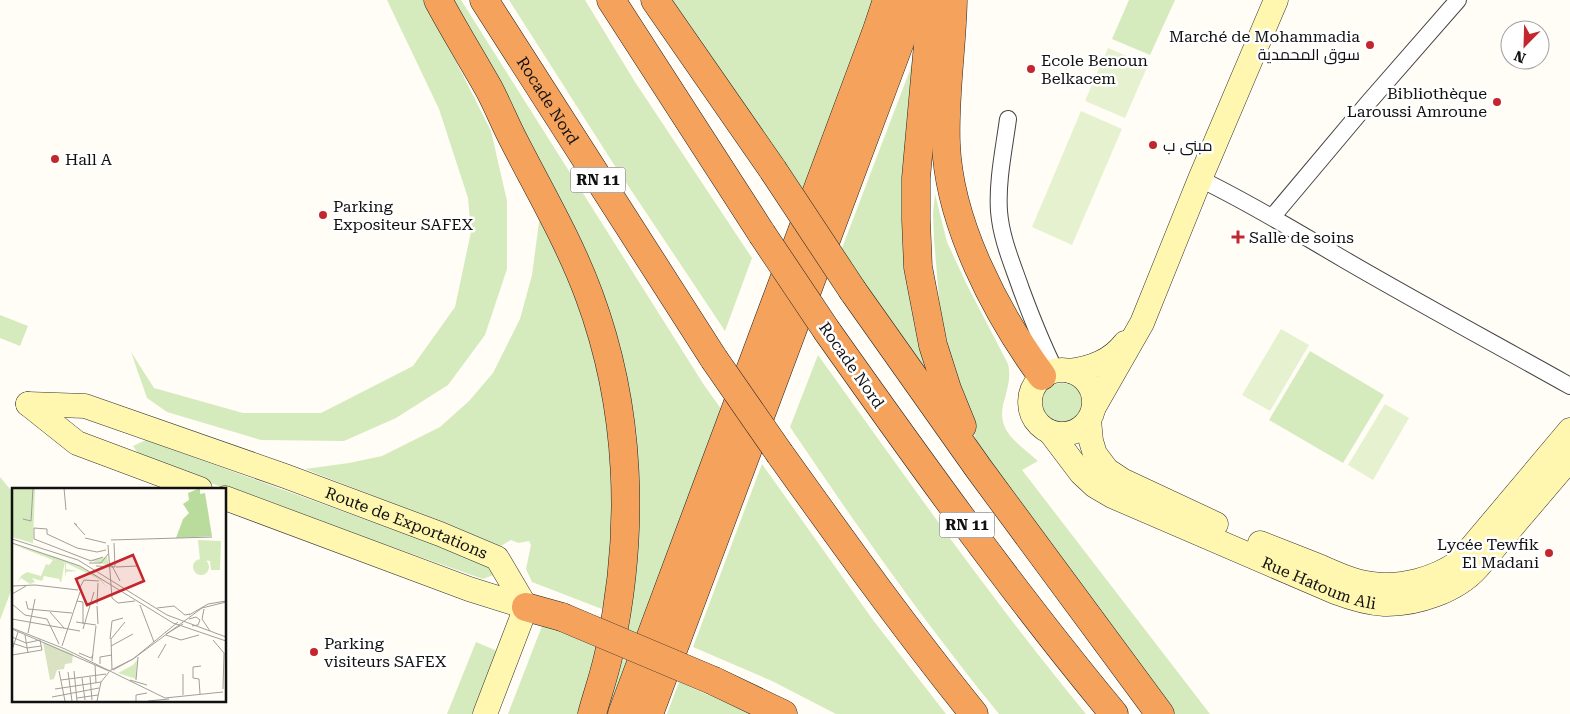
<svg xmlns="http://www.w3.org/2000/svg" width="1570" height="714" viewBox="0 0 1570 714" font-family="'Roboto Serif',Cairo,serif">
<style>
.green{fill:#d5ebbd}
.pitch{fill:#e6f2cf}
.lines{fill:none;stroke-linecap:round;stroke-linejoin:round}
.street-casing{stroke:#444;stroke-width:18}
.secondary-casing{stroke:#333;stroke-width:25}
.highway-casing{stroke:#222;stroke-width:29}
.street{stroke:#fff;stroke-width:16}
.secondary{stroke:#fff6b0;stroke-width:24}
.highway{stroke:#f5a25d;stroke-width:28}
.highway-bridge-casing{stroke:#222;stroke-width:29;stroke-linecap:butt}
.highway-bridge{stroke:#f5a25d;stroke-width:28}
.poi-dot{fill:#c4262e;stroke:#fff;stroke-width:2}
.labels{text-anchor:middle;stroke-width:5;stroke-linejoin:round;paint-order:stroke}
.shield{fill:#fff;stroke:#585858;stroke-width:1}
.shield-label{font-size:15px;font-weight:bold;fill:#111}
.poi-label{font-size:16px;fill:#111;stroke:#fff;text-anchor:start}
.street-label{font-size:16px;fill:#111;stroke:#fff}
.inset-road{fill:none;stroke:#a09f9a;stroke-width:1}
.view{fill:#c4262e;fill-opacity:0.15;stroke:#c4262e;stroke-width:2.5}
.inset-edge{fill:none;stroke:#111;stroke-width:2.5}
</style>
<rect width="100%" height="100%" fill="#fffdf5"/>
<g class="green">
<polygon points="387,0 425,0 491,131 507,201 507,269 485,335 448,385 396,418 344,441 261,440 167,412 147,398 131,352 154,388 243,413 321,413 413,366 455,307 471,232 468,198 439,109"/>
<polygon points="453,0 461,0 704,385 724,413 612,714 603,714 632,426"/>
<polygon points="509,0 585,0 635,82 752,258 725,331 613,163"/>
<polygon points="667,0 877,0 805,198"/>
<polygon points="1129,0 1175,0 1150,55 1112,39"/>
<polygon points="920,18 909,277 914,323 931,393 839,256 910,70"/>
<path d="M935,194l12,48 20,43 41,79c3,13 0,22 -3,34 -11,33 11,43 33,63l-16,9 188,244h-44l-189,-271 -22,-69 -15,-64 -6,-71 -1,-26z"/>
<polygon points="547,221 592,325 616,472 607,611 532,582 526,569 531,545 529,541 518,543 511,540 501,546 305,469 349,463 382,456 440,427 469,401 493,373 520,319 532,275 539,222"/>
<polygon points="0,315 28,326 20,346 0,338"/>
<polygon points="1310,351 1384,395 1343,463 1269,420"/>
<path d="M818,355c87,121 173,244 268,359h-87c-75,-92 -143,-189 -209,-287z"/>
<circle cx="1062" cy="404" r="21"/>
<polygon points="146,440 488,564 496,574 483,579 142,459 133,446"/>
<polygon points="762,464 873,620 946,714 836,714 772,681 693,647"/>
<polygon points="0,477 14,494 14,583 0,620"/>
<polygon points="542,626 557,630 600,648 582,714 508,714"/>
<polygon points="476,642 497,651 472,714 447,714"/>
<polygon points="679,682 708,695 710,690 758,714 667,714"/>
</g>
<g class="pitch">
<polygon points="1108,48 1148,65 1125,118 1085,101"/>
<polygon points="1081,111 1122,129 1072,245 1032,227"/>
<polygon points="1281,329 1309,345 1270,411 1242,395"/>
<polygon points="1385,404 1409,418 1373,480 1348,465"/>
</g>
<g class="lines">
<defs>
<g id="street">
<path d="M1008,119c-4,30 -11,62 -9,92 2,27 13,52 22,78 10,27 21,55 34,81"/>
<path d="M1200,179c50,24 97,53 145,81 74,43 150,84 225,126"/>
<polyline points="1273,216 1368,103 1458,0"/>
</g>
<g id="secondary">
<circle cx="1062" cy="402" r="32"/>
<path d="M1070,371c22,-3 41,-10 55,-28"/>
<path id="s1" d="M28,404l57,2 200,70 155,58 57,24 29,49"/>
<polyline points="28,404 77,443 200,489"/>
<polyline points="1094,407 1142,323 1200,179 1276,0"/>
<polyline points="1089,420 1091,441 1095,454 1107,470 1122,480 1216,524"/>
<path id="s2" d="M1050,432l31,41 14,13 17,10 223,96c16,6 32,11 49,12 32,1 73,-13 94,-37l92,-108"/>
<polyline points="225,498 469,589 526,607"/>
<path d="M1260,543c20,8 41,16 61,24 16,7 33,15 51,17 30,4 62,-5 87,-22l111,-132"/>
<polyline points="485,714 526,607"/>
</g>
<g id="highway">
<path d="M438,0c16,30 34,59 51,89 9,17 16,35 25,52 26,51 55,100 75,154 42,113 46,235 21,353 -4,22 -12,44 -18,66"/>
<path id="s3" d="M484,0l230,359"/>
<polyline points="611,0 762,234"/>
<polyline points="655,0 773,170"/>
<polyline points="932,0 916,178 916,220 918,267 933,345 947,389 962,426"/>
<path d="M953,0c-1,48 -9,96 -7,144 3,79 50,169 96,232"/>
<polyline points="853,291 979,469 1160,714"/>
<path d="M827,331c92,130 185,260 287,383"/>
<path d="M780,454c63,88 126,176 194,260"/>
<polyline points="526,607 562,617"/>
<polyline points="714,681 783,714"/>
<polyline points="622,714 877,30 887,0"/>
<polyline points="649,714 904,31 913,0"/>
</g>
</defs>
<use href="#street" class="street-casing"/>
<use href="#secondary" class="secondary-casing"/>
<use href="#highway" class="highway-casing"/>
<use href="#street" class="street"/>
<use href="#secondary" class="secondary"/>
<use href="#highway" class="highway"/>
<defs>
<g id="highway-bridge">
<polyline points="773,170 853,291"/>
<polyline points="762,234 827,331"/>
<polyline points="714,359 780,454"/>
<polyline points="562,617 714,681"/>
</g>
</defs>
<use href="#highway-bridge" class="highway-bridge-casing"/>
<use href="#highway-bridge" class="highway-bridge"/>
</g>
<g class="poi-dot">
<circle cx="1370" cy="45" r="5"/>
<circle cx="1031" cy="69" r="5"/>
<circle cx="1497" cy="102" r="5"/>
<circle cx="1153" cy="145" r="5"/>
<circle cx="55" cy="159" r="5"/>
<circle cx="323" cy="215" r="5"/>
<path d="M1235.5 229.5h5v5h5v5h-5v5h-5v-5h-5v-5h5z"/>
<circle cx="1549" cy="553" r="5"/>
<circle cx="314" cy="652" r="5"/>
</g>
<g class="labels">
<g class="shield">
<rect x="570.5" y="167.5" width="55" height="25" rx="4"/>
<rect x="939.5" y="512.5" width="55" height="25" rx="4"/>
</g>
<g class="shield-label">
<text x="598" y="185">RN 11</text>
<text x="967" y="530">RN 11</text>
</g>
<g class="poi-label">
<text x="1360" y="42" text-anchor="end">Marché de Mohammadia<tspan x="1360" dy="18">سوق المحمدية</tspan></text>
<text x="1041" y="66">Ecole Benoun<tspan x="1041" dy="18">Belkacem</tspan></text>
<text x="1487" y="99" text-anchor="end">Bibliothèque<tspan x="1487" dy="18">Laroussi Amroune</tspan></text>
<text x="1163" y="151">مبنى ب</text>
<text x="65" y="165">Hall A</text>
<text x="333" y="212">Parking<tspan x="333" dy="18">Expositeur SAFEX</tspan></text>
<text x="1249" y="243">Salle de soins</text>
<text x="1539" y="550" text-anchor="end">Lycée Tewfik<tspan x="1539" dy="18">El Madani</tspan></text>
<text x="324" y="649">Parking<tspan x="324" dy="18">visiteurs SAFEX</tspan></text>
</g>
<g class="street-label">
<text dy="6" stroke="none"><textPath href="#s3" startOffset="119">Rocade Nord</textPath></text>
<text transform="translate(852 365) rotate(55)" y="6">Rocade Nord</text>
<text dy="6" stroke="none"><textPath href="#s1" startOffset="399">Route de Exportations</textPath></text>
<text dy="6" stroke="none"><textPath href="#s2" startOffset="315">Rue Hatoum Ali</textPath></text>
</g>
</g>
<g transform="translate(12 488)">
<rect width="214" height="214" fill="#fffdf5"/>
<path d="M0,0h23l-2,55 55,17 19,-3 2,9 -97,-29zM186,52l23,1 -1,29h-9l-1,-9 -10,-1zM0,56l47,14 20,8 21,12 7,10 -8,-9 -33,-16v6l11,2 -11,1 -1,6v-17l-4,22 -2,-4 -15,-3 -2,5 -10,-3 3,4 -5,2 -9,-6 -4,5 4,-7 6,-4 14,4 5,-12 3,1 4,-5zM181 79a8 8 0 1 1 16 0a8 8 0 1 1-16 0ZM125,172l-1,19 -18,-6 15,-8z" fill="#d5ebbd"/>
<path d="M188,0v6l5,-1 7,43 -36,2 7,-19 6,-6 -6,-9 6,-4 -1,-7z" fill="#b9dc9c"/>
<path d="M31,154l30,12 -1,9 -7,1 -1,5 -7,1 -3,9 -4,1z" fill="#d9e3c4"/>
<path class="inset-road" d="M52,0l2,22M11,31l8,2 2,-33M65,37l-3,-2 11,12M73,50l21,5M0,51l66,21 89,55 59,22M99,52l101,-3M0,55l68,23 93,57 53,18M102,55l1,24M96,57l4,53 6,5 17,-2M91,69l-12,4 -49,-19 -8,-3v-11l13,1v5l30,14 20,4 9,-2M77,75h12l7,-9M99,76l9,17M84,78l19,1M104,79l21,-1M0,98l23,-1 43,5M67,101l5,-9 15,1M0,106l14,-8M14,113l2,8 44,4M65,113l6,1v22M0,116l13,11 22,4 12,25M85,116l1,-21M128,117l14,37M85,118l1,18M145,120l17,-2 11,9 5,-1M192,121l-2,10 8,12M38,124l14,16M177,127l19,-11 18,-3M0,131l68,12M177,131l7,-2 4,3 -2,5 -6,1M64,134l20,3M0,140l53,21 100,49 58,-6M0,141l97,42 24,-12 69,-51 24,-6M71,141l11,-37M16,145l7,-34M154,146l17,-10M13,147l3,18M154,147l15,5 18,-5M0,149l14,6 14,-3 2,10 -30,5M98,151l2,-18 11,-3M99,151l1,31M99,151l14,-17M201,152l11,13 -1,36M0,155l15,5 14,-2M50,158l18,-54M99,158l22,-12M0,162l6,-18M67,165l12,5 2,-3M146,170l8,-14M80,173l4,-35M88,176v-7l12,-2M83,177l1,18M101,182l20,-11 45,-37M47,183l6,30M62,183l3,30M56,184l4,29M171,186v21M78,189l2,23M70,190l3,22M49,192l45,-6M118,192l17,5M124,192l2,-23M43,201l46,-7M188,206l-1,-15 -6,-1v-11l8,-1M40,209l47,-9M65,210l21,-3M85,213l4,-19 8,-10M124,213v-6l11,-2M136,213l21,-2"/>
<path class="view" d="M121,67l11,26 -57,24 -11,-26z"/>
<rect width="214" height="214" class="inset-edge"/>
</g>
<g transform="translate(1525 45) rotate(203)"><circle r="24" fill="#ffffff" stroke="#a0a0a0"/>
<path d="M0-4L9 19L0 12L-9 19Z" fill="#c4262e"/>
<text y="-8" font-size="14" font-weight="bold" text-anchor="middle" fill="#111111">N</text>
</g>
</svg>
